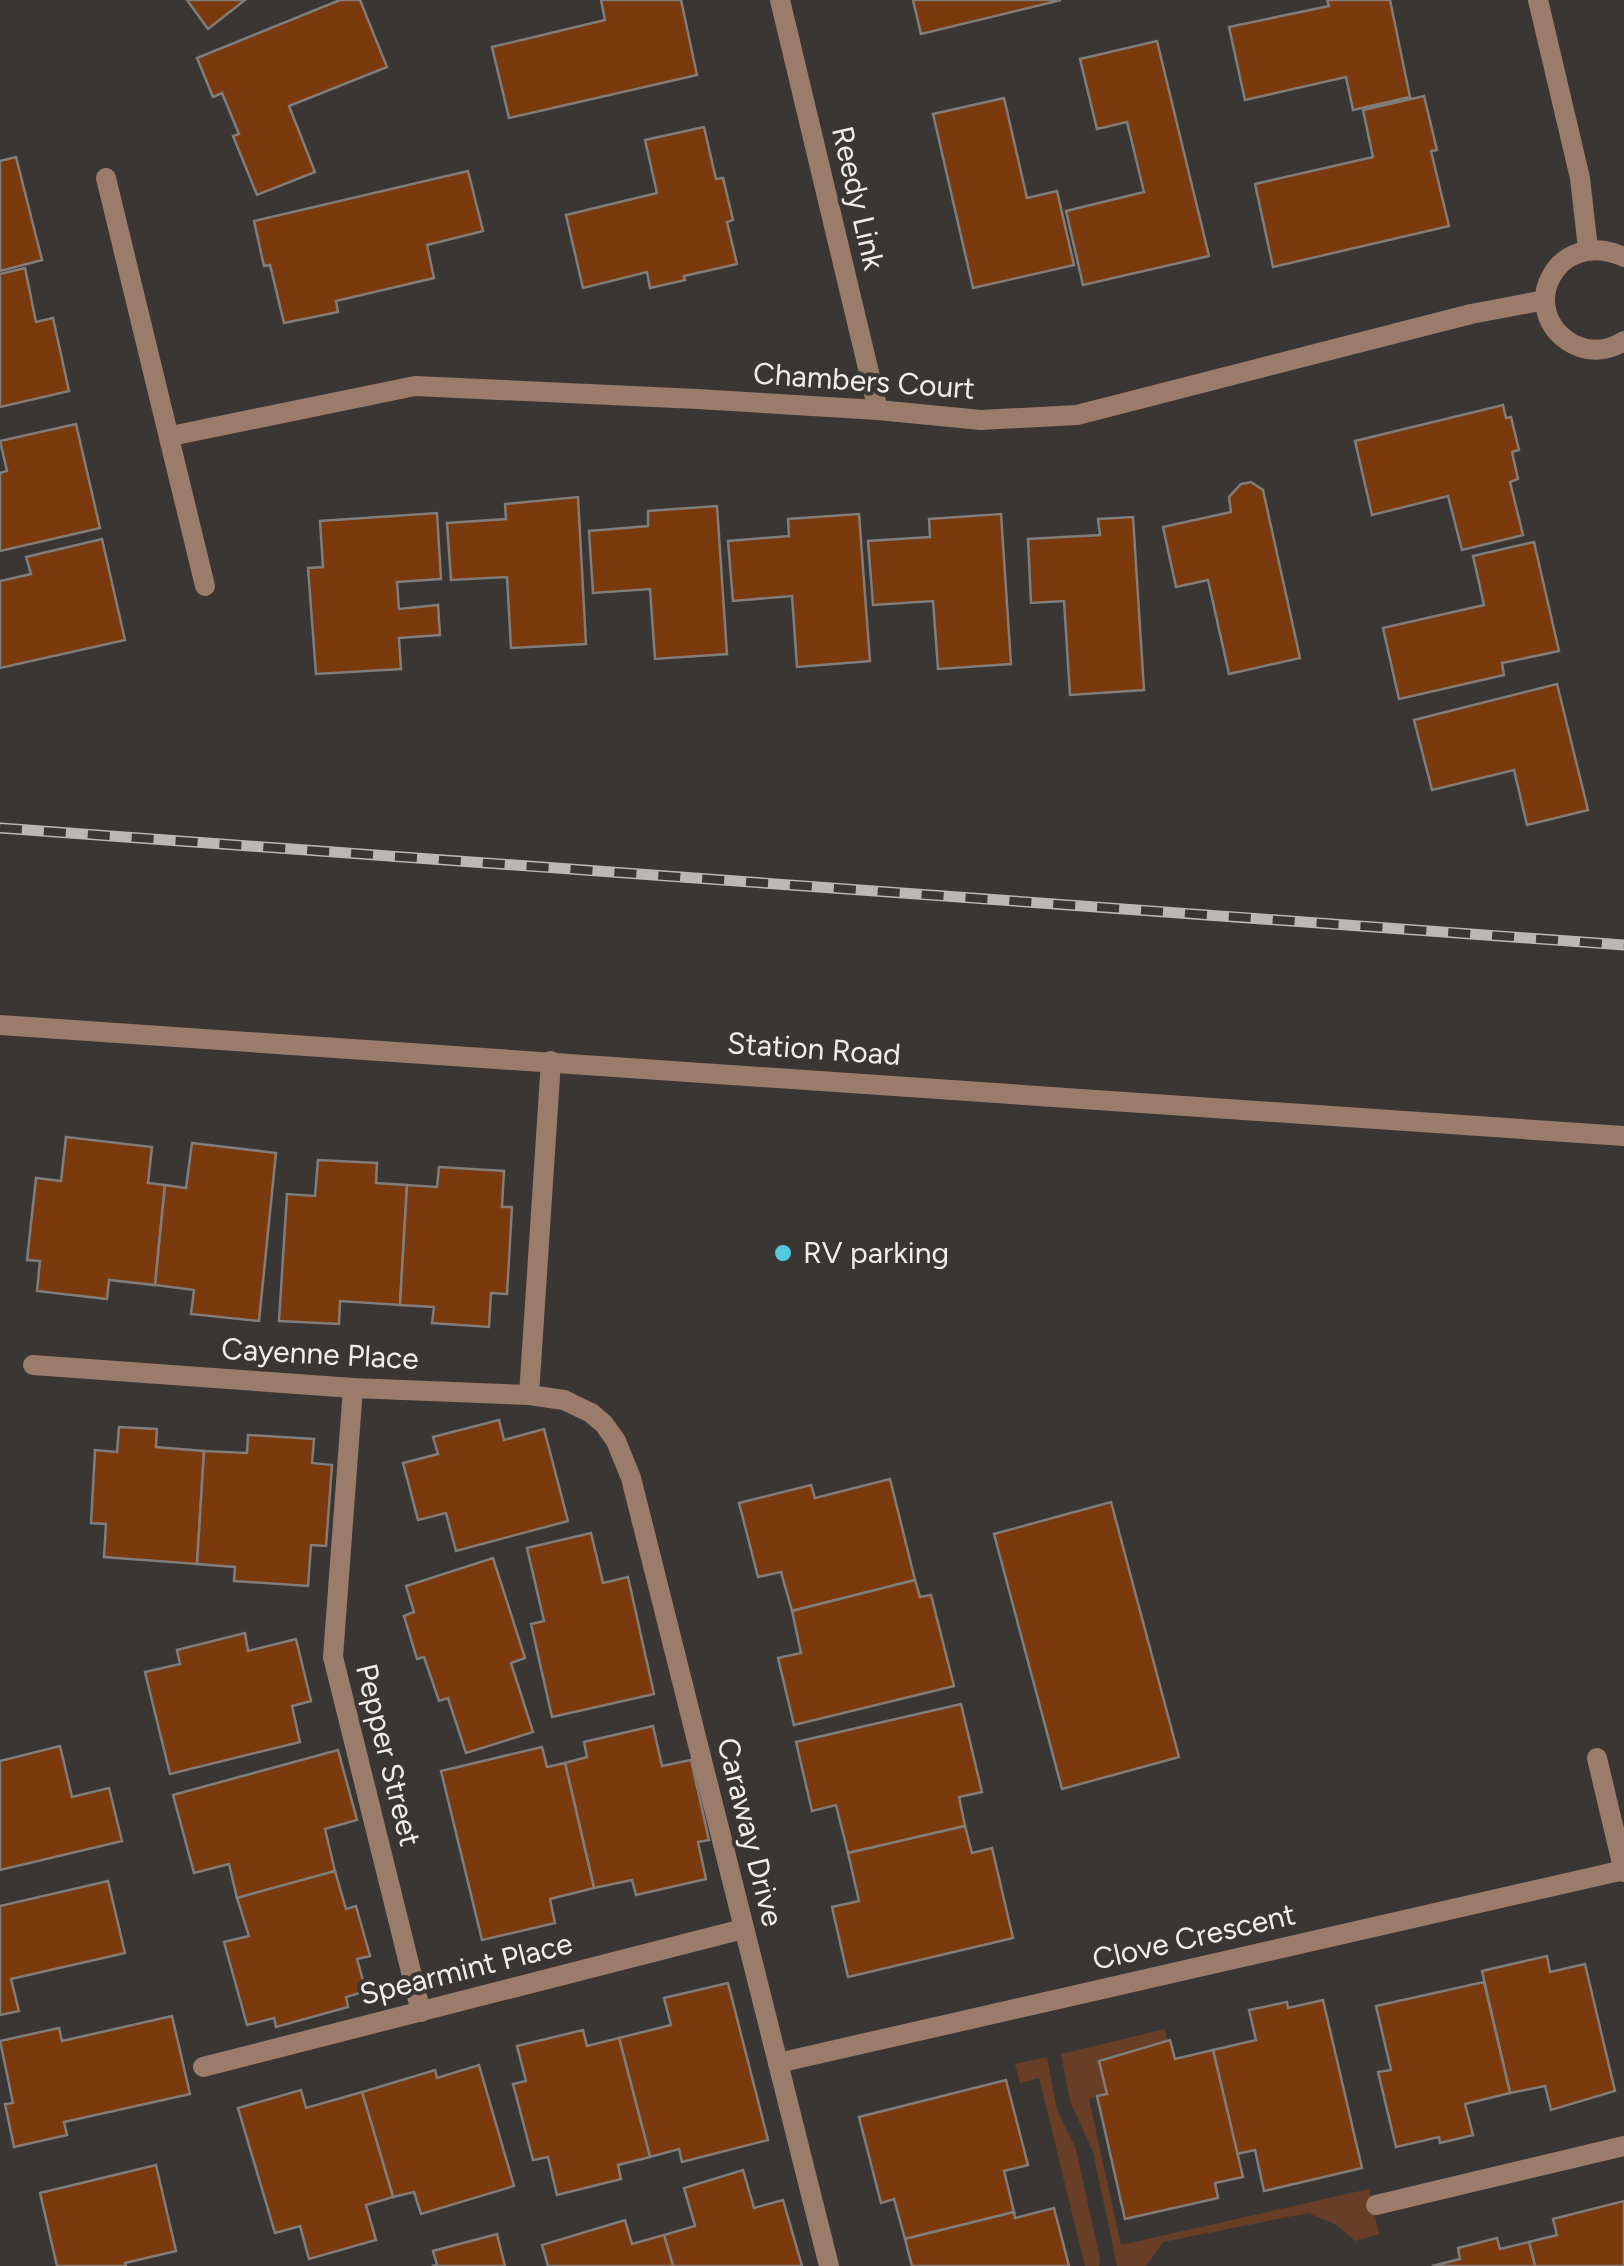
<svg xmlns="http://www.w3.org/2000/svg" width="1624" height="2266" viewBox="0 0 1624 2266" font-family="Figtree,sans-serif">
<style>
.green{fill:#693e26}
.building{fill:#7b390e;stroke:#817d7a;stroke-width:2.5}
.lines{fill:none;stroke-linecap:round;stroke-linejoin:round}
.minor{stroke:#9b7b6a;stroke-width:20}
.rail-casing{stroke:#bab7b6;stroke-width:11}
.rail{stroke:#3a3634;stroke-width:8;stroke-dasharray:22;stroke-linecap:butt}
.poi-dot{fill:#54cade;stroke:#3a3634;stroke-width:4}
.labels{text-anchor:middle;stroke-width:8;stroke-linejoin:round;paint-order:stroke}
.street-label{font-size:30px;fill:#f0edec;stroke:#3a3634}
.poi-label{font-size:30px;fill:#f0edec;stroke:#3a3634;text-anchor:start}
</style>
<rect width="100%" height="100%" fill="#3a3634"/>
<g class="green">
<polygon points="1165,2029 1167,2041 1099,2060 1107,2094 1089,2099 1121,2245 1369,2189 1379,2234 1355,2241 1337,2225 1308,2213 1163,2242 1146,2266 1117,2266 1093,2152 1070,2101 1061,2054"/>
<polygon points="1047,2057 1057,2110 1076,2149 1100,2259 1099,2266 1085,2266 1039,2078 1020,2083 1015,2064"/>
</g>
<g class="building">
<polygon points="187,0 245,0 208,29"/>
<polygon points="340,0 360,0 387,67 289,106 315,172 257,195 233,136 239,134 222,93 213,97 197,58"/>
<polygon points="601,0 681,0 697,75 509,118 492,47 605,20"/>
<polygon points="913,0 1061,0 921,34"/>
<polygon points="1327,0 1390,0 1410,97 1353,110 1346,77 1245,100 1229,27 1329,6"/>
<polygon points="1157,41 1209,256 1083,285 1066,211 1144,192 1127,122 1097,129 1080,59"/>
<polygon points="1424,96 1437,150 1431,151 1449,226 1273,267 1255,184 1373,157 1363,110"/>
<polygon points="1004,98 1027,198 1057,191 1074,265 973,288 933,114"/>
<polygon points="704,127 716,179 723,178 733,220 727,222 737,264 684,276 685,280 650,288 647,272 583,288 566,215 657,193 645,140"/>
<polygon points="16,157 42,260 0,271 0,161"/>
<polygon points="468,171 483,231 427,245 434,278 336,301 338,312 284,323 270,265 264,266 254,221"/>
<polygon points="25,268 36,322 53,318 69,391 0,407 0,274"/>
<polygon points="1503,405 1506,418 1511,417 1519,450 1512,452 1518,479 1510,482 1523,535 1462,550 1448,496 1372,515 1355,441"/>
<polygon points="76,424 100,528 0,551 0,473 7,471 0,441"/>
<polygon points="1251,482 1263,490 1300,658 1229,674 1208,580 1176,587 1163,527 1231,512 1229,497 1241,484"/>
<polygon points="578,497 586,644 511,648 507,577 451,580 447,523 506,519 505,504"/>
<polygon points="717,506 727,654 655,659 650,589 593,593 589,531 648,526 648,511"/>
<polygon points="437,513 441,579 397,582 399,609 438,605 440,635 399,638 401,669 316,674 308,568 323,567 320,521"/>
<polygon points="859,514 870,661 797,667 792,596 733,601 728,541 789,536 788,519"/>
<polygon points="1001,514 1011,664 938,669 933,601 873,605 868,541 930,537 929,519"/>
<polygon points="1133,517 1144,690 1070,695 1064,601 1031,603 1028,539 1100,535 1098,519"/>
<polygon points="102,539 125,640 0,668 0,581 31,574 26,557"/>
<polygon points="1534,542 1559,651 1502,663 1504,675 1399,699 1383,628 1484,605 1473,556"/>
<polygon points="1557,684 1588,810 1527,825 1514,770 1432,790 1414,720"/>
<polygon points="66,1137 152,1147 148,1183 165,1185 155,1285 109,1280 107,1299 37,1291 40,1261 27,1260 36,1178 61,1181"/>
<polygon points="192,1143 276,1153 259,1321 191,1314 194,1290 155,1285 165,1185 186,1188"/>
<polygon points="318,1160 377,1163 376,1183 407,1185 400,1305 340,1301 339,1324 279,1321 287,1194 315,1196"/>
<polygon points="439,1167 504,1171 502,1207 512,1207 507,1294 491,1293 489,1327 432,1323 434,1307 400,1305 407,1185 437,1187"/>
<polygon points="499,1420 504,1440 544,1429 568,1521 456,1551 446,1513 418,1520 403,1463 438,1454 433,1437"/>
<polygon points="119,1427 157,1429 156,1447 204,1451 197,1564 104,1557 106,1524 91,1523 95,1450 117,1452"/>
<polygon points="248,1435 314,1439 312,1463 332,1465 326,1546 311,1545 308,1586 234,1581 235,1567 197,1564 204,1451 247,1453"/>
<polygon points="890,1479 915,1580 792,1611 781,1572 758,1577 739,1503 811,1485 815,1498"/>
<polygon points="1111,1502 1179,1757 1062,1789 994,1534"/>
<polygon points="591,1533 603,1583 628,1577 654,1694 552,1717 531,1624 544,1621 527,1548"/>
<polygon points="493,1558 525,1658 511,1663 533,1732 466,1753 448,1698 439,1701 424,1657 417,1659 404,1616 414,1612 406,1586"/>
<polygon points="915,1580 920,1597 931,1595 954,1686 794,1725 778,1658 801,1653 792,1611"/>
<polygon points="245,1633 248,1651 296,1639 311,1701 292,1706 300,1742 170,1774 145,1672 180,1664 177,1650"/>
<polygon points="961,1704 982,1792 959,1797 965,1826 848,1853 836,1805 812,1811 796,1742"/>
<polygon points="653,1726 662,1766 691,1760 709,1840 698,1842 706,1879 636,1895 632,1880 594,1888 565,1763 587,1757 584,1742"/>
<polygon points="60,1746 72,1797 109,1788 122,1841 0,1870 0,1761"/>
<polygon points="542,1747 547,1767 565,1763 594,1888 550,1899 555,1923 482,1940 441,1771"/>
<polygon points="338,1750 357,1820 325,1829 335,1871 237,1898 229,1864 194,1873 173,1795"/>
<polygon points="965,1826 972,1853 992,1848 1013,1938 848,1977 832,1907 859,1901 848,1853"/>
<polygon points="335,1871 346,1909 356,1906 370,1956 357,1959 366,1991 346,1997 348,2007 276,2027 274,2018 247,2025 224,1942 249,1936 237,1898"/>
<polygon points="108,1881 125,1953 11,1979 19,2011 0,2015 0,1906"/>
<polygon points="1547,1956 1550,1972 1585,1964 1615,2091 1551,2110 1545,2086 1510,2093 1482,1971"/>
<polygon points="1484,1982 1510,2093 1465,2104 1473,2135 1440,2143 1439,2137 1396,2147 1378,2072 1391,2070 1376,2006"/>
<polygon points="728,1983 768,2140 682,2162 679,2149 650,2157 619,2038 671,2025 664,1998"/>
<polygon points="1323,2000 1362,2168 1264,2191 1255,2150 1237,2154 1213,2050 1256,2040 1249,2010 1287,2002 1288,2008"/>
<polygon points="172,2016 190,2094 64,2122 67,2135 14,2147 5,2104 13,2103 0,2041 59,2028 62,2041"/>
<polygon points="583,2030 587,2046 619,2038 650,2157 618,2165 621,2179 557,2195 548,2157 533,2160 513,2084 526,2081 517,2046"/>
<polygon points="1170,2040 1175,2059 1213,2050 1243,2177 1215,2183 1218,2198 1125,2219 1097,2096 1107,2094 1099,2061"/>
<polygon points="479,2065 514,2186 421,2214 414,2192 393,2197 362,2092 435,2070 437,2078"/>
<polygon points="1006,2080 1028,2165 1004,2171 1014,2212 905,2239 894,2199 881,2203 859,2117"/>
<polygon points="301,2090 306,2108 362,2092 393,2197 366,2205 376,2240 309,2259 300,2226 275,2233 238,2108"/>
<polygon points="156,2165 176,2251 125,2263 126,2266 57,2266 40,2193"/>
<polygon points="743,2170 754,2208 783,2200 802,2266 673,2266 664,2235 695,2226 684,2188"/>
<polygon points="1624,2201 1624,2266 1535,2266 1529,2242 1557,2235 1553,2219"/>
<polygon points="1054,2208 1069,2266 912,2266 905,2239 1014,2212 1015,2218"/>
<polygon points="625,2220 632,2244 664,2235 673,2266 548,2266 542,2245"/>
<polygon points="497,2234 505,2266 432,2266 437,2265 433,2251"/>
<polygon points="1497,2238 1500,2249 1529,2242 1535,2266 1432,2266 1460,2259 1458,2248"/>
</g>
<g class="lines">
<g class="minor">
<polyline points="780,0 878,410"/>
<polyline points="1538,0 1580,178 1588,249"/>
<polyline points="106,178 205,586"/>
<path d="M1624,257c-69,-31 -109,55 -51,87 17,9 35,7 51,-3"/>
<polyline points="171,436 415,386 697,399 878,410 981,420 1077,415 1471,314 1545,300"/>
<polyline points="0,1025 1624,1136"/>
<polyline points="33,1365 353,1388 529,1395 564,1400 591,1413 604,1424 616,1441 631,1478 829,2266"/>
<polyline points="353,1388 333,1657 421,2012"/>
<polyline points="529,1395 551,1061"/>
<polyline points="1597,1758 1624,1872"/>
<polyline points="778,2063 1624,1870"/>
<polyline points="203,2067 743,1929"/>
<polyline points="1376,2205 1624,2146"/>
</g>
<defs>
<polyline id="rail" points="0,828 1624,945"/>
</defs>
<use href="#rail" class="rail-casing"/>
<use href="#rail" class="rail"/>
</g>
<circle class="poi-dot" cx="783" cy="1253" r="10"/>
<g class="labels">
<g class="street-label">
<text transform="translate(858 198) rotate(77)" y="10">Reedy Link</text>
<text transform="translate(864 381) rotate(4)" y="10">Chambers Court</text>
<text transform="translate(814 1049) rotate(4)" y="10">Station Road</text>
<text transform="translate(320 1354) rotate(3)" y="10">Cayenne Place</text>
<text transform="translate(388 1755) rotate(76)" y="10">Pepper Street</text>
<text transform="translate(750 1832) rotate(76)" y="10">Caraway Drive</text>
<text transform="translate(1194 1937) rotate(-13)" y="10">Clove Crescent</text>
<text transform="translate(466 1969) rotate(-14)" y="10">Spearmint Place</text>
</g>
<g class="poi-label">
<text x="803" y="1263">RV parking</text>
</g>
</g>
</svg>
